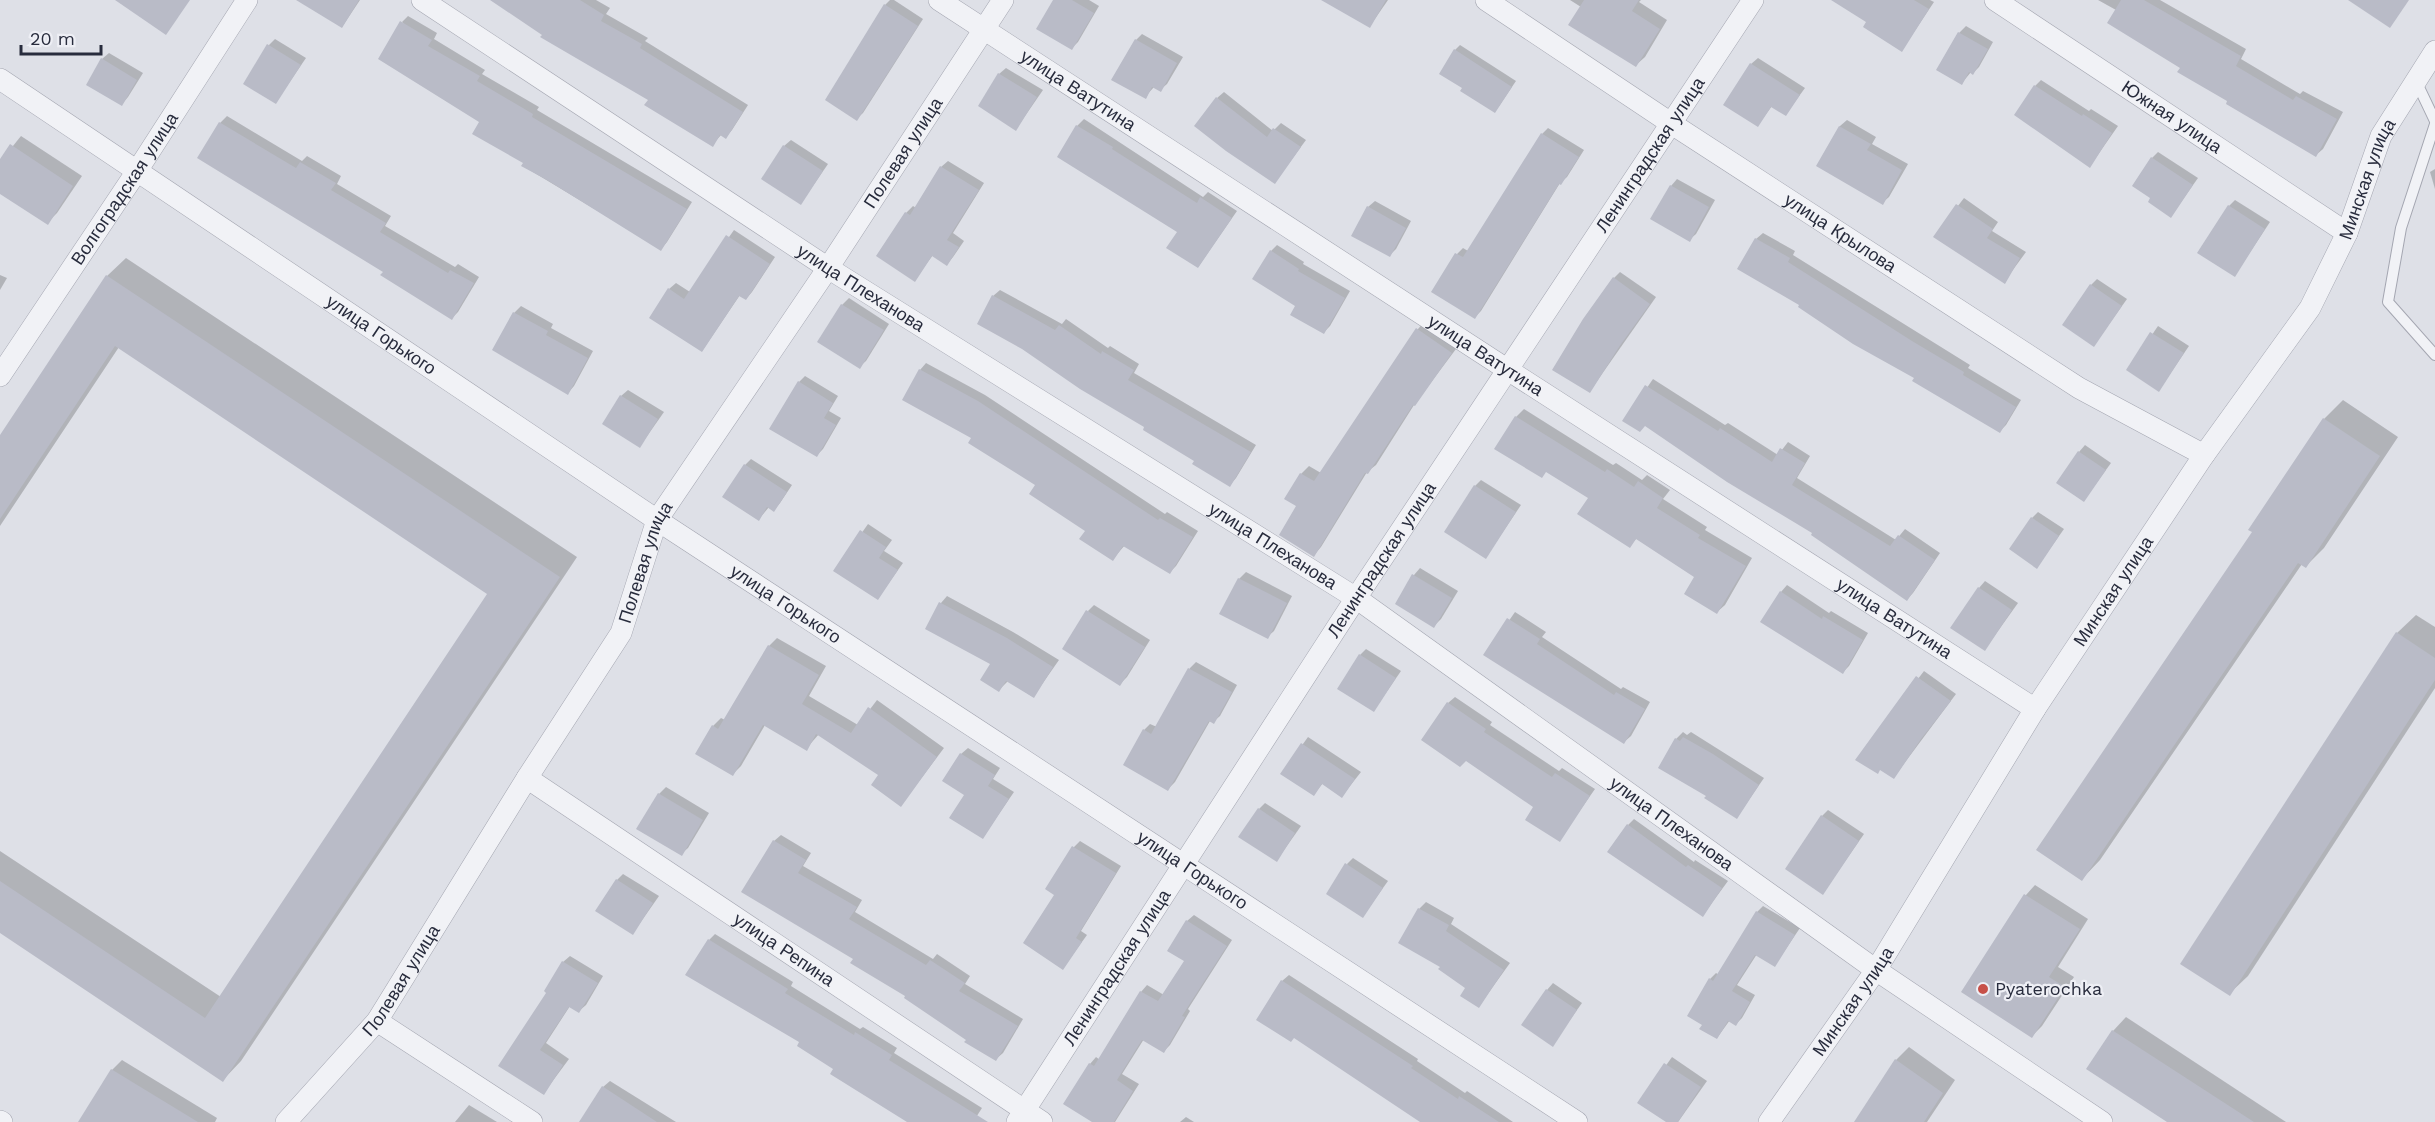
<svg xmlns="http://www.w3.org/2000/svg" width="2435" height="1122" viewBox="0 0 2435 1122" font-family="'Work Sans',sans-serif">
<style>
.shadow{fill:#0003}
.building{fill:#b9bbc7}
.lines{fill:none;stroke-linecap:round;stroke-linejoin:round}
.service-casing{stroke:#a4a6b1;stroke-width:12}
.minor-casing{stroke:#a4a6b1;stroke-width:22}
.service{stroke:#f1f2f6;stroke-width:10}
.minor{stroke:#f1f2f6;stroke-width:21}
.poi-dot{fill:#c75048;stroke:#eeeff5;stroke-width:2}
.labels{text-anchor:middle;stroke-width:4.5;stroke-linejoin:round;paint-order:stroke}
.street-label{font-size:18px;fill:#282c3d;stroke:#eeeff5}
.poi-label{font-size:18px;fill:#282c3d;stroke:#eeeff5;text-anchor:start}
</style>
<rect width="100%" height="100%" fill="#dee0e7"/>
<g class="shadow">
<polygon points="298,0 360,0 342,27"/>
<polygon points="492,0 596,0 610,8 606,14 648,38 645,41 748,105 732,130 726,137 722,134 712,145 650,100"/>
<polygon points="890,0 894,0 923,19 863,113 856,119 885,5"/>
<polygon points="1055,0 1089,0 1099,6 1078,42 1072,48"/>
<polygon points="1324,0 1388,0 1370,26"/>
<polygon points="1570,0 1641,0 1639,2 1667,20 1645,57 1636,65 1581,7"/>
<polygon points="1834,0 1930,0 1934,2 1902,50 1869,21"/>
<polygon points="2098,0 2160,0 2246,49 2241,59 2300,94 2303,91 2343,112 2323,149 2316,155 2230,100 2182,67 2116,10"/>
<polygon points="408,16 437,33 434,39 485,70 482,74 539,107 537,110 692,202 667,242 661,249 523,166 525,163 402,22"/>
<polygon points="1966,26 1993,42 1979,67 1973,73 1971,72 1962,83 1938,70 1959,33"/>
<polygon points="1142,34 1183,57 1167,84 1160,90 1154,87 1145,97 1136,40"/>
<polygon points="275,39 306,58 276,102 269,45"/>
<polygon points="1460,45 1516,81 1499,106 1464,88 1455,50"/>
<polygon points="109,53 143,73 128,97 122,104 102,59"/>
<polygon points="1758,58 1805,88 1786,114 1772,106 1758,125 1751,64"/>
<polygon points="1006,68 1043,90 1016,129 999,74"/>
<polygon points="2041,80 2089,111 2091,109 2118,126 2090,166 2035,86"/>
<polygon points="1224,92 1273,131 1281,123 1306,140 1275,182 1217,98"/>
<polygon points="227,116 302,161 307,156 341,176 337,184 391,216 385,226 455,267 458,264 479,277 458,312 452,318 385,271 199,158 220,123"/>
<polygon points="1084,119 1203,197 1208,192 1237,211 1198,267 1179,232 1059,156 1077,126"/>
<polygon points="1847,120 1876,137 1872,144 1908,164 1889,197 1882,203 1818,166 1840,126"/>
<polygon points="1548,128 1584,150 1567,177 1560,183 1481,311 1475,317 1457,254 1463,248 1468,251 1542,134"/>
<polygon points="21,136 82,176 57,213 47,223 0,192 0,162"/>
<polygon points="791,140 828,164 801,203 784,146"/>
<polygon points="2158,152 2198,178 2171,216 2152,198 2152,158"/>
<polygon points="948,161 984,183 953,233 964,241 953,257 947,264 933,255 914,280 906,213 913,206 916,208 941,167"/>
<polygon points="2435,169 2435,189 2430,172"/>
<polygon points="1677,179 1715,200 1696,234 1689,240 1671,186"/>
<polygon points="1964,198 1998,222 1992,231 2026,252 2004,282 1935,236"/>
<polygon points="2235,200 2270,222 2235,275 2229,206"/>
<polygon points="1375,201 1411,221 1396,249 1390,255 1368,207"/>
<polygon points="734,230 775,257 752,292 746,299 740,295 702,351 669,289 676,283 690,292"/>
<polygon points="1763,233 1795,251 1793,255 1970,365 1968,368 2021,400 2006,425 2000,431 1756,239"/>
<polygon points="1277,245 1304,262 1303,264 1350,291 1330,326 1324,332 1297,306 1271,251"/>
<polygon points="126,258 577,557 241,1061 223,1080 0,932 0,851 221,997 489,594 119,347 0,526 0,438 107,276"/>
<polygon points="1620,272 1656,297 1590,391 1614,278"/>
<polygon points="0,275 7,278 0,290"/>
<polygon points="2097,279 2127,299 2094,345 2091,285"/>
<polygon points="1000,290 1062,324 1066,319 1108,348 1110,346 1139,364 1134,373 1256,445 1236,478 1230,485 1147,427 993,296"/>
<polygon points="849,298 889,324 866,361 859,367 842,305"/>
<polygon points="521,306 553,324 551,328 593,351 574,386 568,393 514,313"/>
<polygon points="1425,321 1459,345 1414,405 1376,465 1367,472 1321,547 1314,555 1298,506 1286,498 1301,474 1309,466 1321,473 1418,329"/>
<polygon points="2158,326 2189,346 2159,390 2128,370"/>
<polygon points="926,363 985,395 1165,514 1167,512 1198,531 1176,566 1170,572 1125,545 1113,559 1087,530 1037,484 973,438 920,370"/>
<polygon points="805,376 838,396 829,411 841,418 823,449 817,455 799,382"/>
<polygon points="1653,379 1725,425 1728,423 1778,455 1788,442 1810,456 1797,478 1896,540 1905,529 1940,553 1913,593 1907,599 1814,533 1646,425 1624,421"/>
<polygon points="628,390 664,412 640,446 621,396"/>
<polygon points="2343,400 2398,437 2324,548 2306,566 2302,564 2100,860 2082,879 2255,532 2250,529 2324,419"/>
<polygon points="1524,409 1613,465 1616,463 1642,480 1647,475 1670,490 1663,499 1707,527 1705,530 1752,558 1725,605 1717,612 1696,577 1637,538 1629,546 1590,497 1547,471 1497,449 1516,417"/>
<polygon points="2085,445 2111,463 2084,500 2079,452"/>
<polygon points="751,459 792,485 780,503 774,510 769,507 759,519 745,465"/>
<polygon points="1481,480 1521,505 1486,557 1475,486"/>
<polygon points="2038,512 2064,529 2037,567 2032,518"/>
<polygon points="868,524 892,540 884,551 903,563 878,598 835,571"/>
<polygon points="1420,568 1458,591 1441,619 1434,626 1397,603 1414,575"/>
<polygon points="1246,572 1292,596 1274,631 1267,637 1221,613 1239,579"/>
<polygon points="1985,581 2018,603 1985,649 1979,588"/>
<polygon points="1787,585 1829,613 1831,611 1868,633 1849,666 1842,673 1781,592"/>
<polygon points="947,596 1013,632 1059,660 1033,697 1008,681 999,690 992,664 927,628 941,603"/>
<polygon points="1094,605 1150,640 1127,677 1120,684 1088,611"/>
<polygon points="1515,612 1546,632 1542,637 1621,689 1623,687 1650,702 1631,736 1624,742 1485,655"/>
<polygon points="2416,615 2435,627 2435,688 2248,976 2229,994 2397,633"/>
<polygon points="777,638 826,666 809,696 858,725 877,700 944,748 901,805 880,774 819,734 806,749 765,725 741,766 733,774 713,726 721,718 725,720 769,646"/>
<polygon points="1366,649 1401,671 1374,710 1360,655"/>
<polygon points="1196,662 1237,685 1220,716 1213,722 1210,721 1175,782 1168,789 1144,730 1150,724 1157,727 1190,668"/>
<polygon points="1924,671 1956,694 1894,777 1881,769 1857,759"/>
<polygon points="1455,697 1492,722 1490,725 1559,771 1562,768 1595,789 1559,840 1535,806 1466,759 1448,703"/>
<polygon points="1683,732 1687,735 1691,732 1764,778 1737,817 1708,795 1676,739"/>
<polygon points="1308,737 1361,772 1342,796 1323,783 1314,794 1282,773"/>
<polygon points="968,748 1000,768 993,779 1014,792 983,837 966,794 961,754"/>
<polygon points="666,787 709,813 688,848 681,854 638,829 659,794"/>
<polygon points="1265,803 1301,826 1277,860 1259,809"/>
<polygon points="1828,810 1864,834 1823,893 1822,816"/>
<polygon points="1634,819 1694,862 1695,860 1728,881 1703,915 1628,825"/>
<polygon points="781,835 811,853 803,866 862,900 855,912 933,959 937,954 970,976 965,984 1023,1019 1003,1053 996,1059 855,959 774,841"/>
<polygon points="1080,841 1121,866 1081,931 1087,935 1063,968 1056,894 1047,889 1074,847"/>
<polygon points="1353,858 1388,881 1363,916 1347,864"/>
<polygon points="623,874 659,896 633,933 617,880"/>
<polygon points="2035,885 2088,919 2058,967 2074,977 2042,1026 2032,1036 1963,992 2026,895"/>
<polygon points="1426,902 1454,918 1451,924 1510,963 1479,1006 1467,987 1442,966 1419,909"/>
<polygon points="1763,906 1800,928 1775,965 1757,954 1737,985 1755,995 1742,1018 1736,1024 1730,1020 1717,1038 1704,1024 1710,979 1716,973 1719,975 1757,912"/>
<polygon points="1194,915 1232,940 1188,1009 1190,1011 1170,1045 1164,1051 1144,1039 1122,1074 1139,1084 1115,1122 1095,1122 1090,1064 1096,1057 1100,1060 1141,992 1147,985 1164,995 1186,961 1187,921"/>
<polygon points="715,934 793,982 791,986 860,1029 863,1027 897,1048 894,1053 982,1108 973,1122 910,1122 835,1068 801,1042 709,940"/>
<polygon points="570,956 603,976 586,1005 579,1011 570,1006 546,1043 569,1059 543,1094 500,1065 548,992 563,962"/>
<polygon points="1289,975 1418,1059 1417,1061 1465,1093 1467,1091 1513,1122 1423,1122 1295,1037 1282,981"/>
<polygon points="1553,983 1582,1003 1552,1045 1547,990"/>
<polygon points="2126,1017 2286,1122 2170,1122 2088,1069 2113,1031"/>
<polygon points="1909,1047 1955,1080 1927,1122 1855,1122 1896,1060"/>
<polygon points="1672,1057 1707,1081 1678,1122 1669,1122 1640,1102"/>
<polygon points="122,1060 217,1118 215,1122 80,1122 112,1070"/>
<polygon points="610,1081 676,1122 591,1122 603,1087"/>
<polygon points="469,1105 497,1122 455,1122"/>
<polygon points="1186,1117 1194,1122 1180,1122"/>
</g>
<g class="building">
<polygon points="115,0 190,0 166,35"/>
<polygon points="296,0 359,0 342,28"/>
<polygon points="490,0 580,0 604,15 601,21 642,44 640,48 743,112 726,139 720,135 713,147 644,105 648,100 540,37 542,35"/>
<polygon points="1053,0 1072,0 1094,13 1072,50 1036,29"/>
<polygon points="1321,0 1386,0 1370,28"/>
<polygon points="1584,0 1639,0 1632,11 1660,29 1636,67 1568,25"/>
<polygon points="1831,0 1914,0 1929,9 1902,52 1863,27 1866,22"/>
<polygon points="2121,0 2144,0 2241,56 2236,66 2293,100 2296,96 2337,119 2316,157 2226,104 2227,101 2177,72 2180,68 2107,23"/>
<polygon points="2348,0 2409,0 2390,28"/>
<polygon points="884,4 918,26 857,121 825,100"/>
<polygon points="400,21 432,40 428,46 480,76 477,81 533,114 532,117 687,209 661,251 547,180 521,166 523,163 472,134 479,122 378,59"/>
<polygon points="1958,32 1988,49 1973,75 1969,72 1962,85 1936,70"/>
<polygon points="1135,39 1177,63 1161,92 1152,87 1146,99 1111,80"/>
<polygon points="267,44 301,65 276,104 243,84"/>
<polygon points="1454,49 1512,87 1495,113 1460,91 1462,88 1439,74"/>
<polygon points="101,58 137,80 122,106 86,85"/>
<polygon points="1750,63 1800,95 1786,116 1771,107 1758,127 1723,105"/>
<polygon points="998,73 1037,97 1016,131 978,106"/>
<polygon points="2034,85 2082,116 2083,114 2112,133 2090,168 2014,115"/>
<polygon points="1216,97 1267,137 1273,128 1301,147 1275,184 1226,151 1194,126"/>
<polygon points="219,122 296,168 300,162 336,183 331,190 386,223 380,232 448,273 450,270 474,283 452,320 380,275 383,272 197,158"/>
<polygon points="1076,125 1113,147 1112,149 1197,203 1200,197 1232,218 1198,268 1166,248 1177,232 1057,157"/>
<polygon points="1839,126 1871,144 1867,150 1902,170 1883,205 1816,166"/>
<polygon points="1541,133 1579,157 1561,185 1559,184 1475,319 1431,292 1455,253 1463,257"/>
<polygon points="10,144 73,186 48,225 0,194 0,159"/>
<polygon points="783,145 823,171 801,205 761,179"/>
<polygon points="2151,157 2193,185 2171,218 2148,202 2150,198 2132,186"/>
<polygon points="940,166 979,190 947,240 959,247 947,266 932,256 915,282 876,256 905,212 910,215"/>
<polygon points="1670,185 1709,207 1690,242 1650,219"/>
<polygon points="1956,204 1993,229 1987,238 2020,258 2005,284 1933,237"/>
<polygon points="2228,205 2265,229 2235,277 2197,253"/>
<polygon points="1367,206 1406,228 1390,257 1351,236"/>
<polygon points="726,235 770,264 746,300 739,296 702,352 649,318 668,288 684,299"/>
<polygon points="1755,238 1790,258 1788,262 1912,341 1964,372 1963,375 2016,407 2000,433 1912,381 1914,378 1853,344 1798,307 1799,305 1737,269"/>
<polygon points="1270,250 1299,269 1298,271 1345,298 1324,334 1290,315 1295,306 1252,279"/>
<polygon points="106,275 560,577 223,1082 0,933 0,881 205,1018 487,594 115,346 0,519 0,435"/>
<polygon points="1613,277 1650,304 1619,347 1590,393 1552,370 1583,319"/>
<polygon points="2090,284 2122,306 2094,347 2062,325"/>
<polygon points="992,295 1055,330 1059,325 1101,354 1102,351 1134,370 1128,380 1251,452 1230,487 1192,464 1194,461 1143,430 1144,427 1080,389 1022,349 977,324"/>
<polygon points="841,304 884,330 860,369 817,342"/>
<polygon points="513,312 548,331 546,335 588,358 568,395 492,350"/>
<polygon points="1416,328 1452,353 1415,406 1413,405 1368,474 1365,473 1314,557 1279,535 1296,506 1284,499 1300,473 1314,481"/>
<polygon points="2150,332 2184,353 2159,392 2126,370"/>
<polygon points="919,369 978,401 1158,520 1160,518 1193,537 1170,574 1123,546 1113,561 1079,539 1085,531 1029,494 1035,485 968,443 971,438 902,400"/>
<polygon points="798,381 833,403 824,418 836,425 817,457 769,429"/>
<polygon points="1645,385 1718,431 1720,428 1772,462 1780,448 1805,463 1792,485 1890,546 1898,535 1935,560 1907,601 1811,535 1812,533 1727,482 1645,426 1640,432 1622,421"/>
<polygon points="620,395 658,419 640,448 602,424"/>
<polygon points="1515,416 1605,472 1607,469 1634,487 1638,481 1663,498 1657,508 1700,535 1698,538 1746,566 1717,614 1684,594 1694,577 1636,539 1630,548 1577,514 1588,498 1546,472 1542,478 1494,449"/>
<polygon points="2323,418 2380,456 2306,568 2298,563 2082,881 2036,850 2252,532 2248,530"/>
<polygon points="2078,451 2106,470 2084,502 2056,483"/>
<polygon points="744,464 787,492 774,512 767,507 759,521 722,497"/>
<polygon points="1474,485 1516,512 1486,559 1444,532"/>
<polygon points="2031,517 2059,536 2037,569 2009,549"/>
<polygon points="860,530 886,547 879,558 898,570 878,600 833,571"/>
<polygon points="1412,574 1452,598 1434,628 1395,604"/>
<polygon points="1238,578 1287,603 1268,639 1219,614"/>
<polygon points="1978,587 2012,610 1985,651 1950,628"/>
<polygon points="1780,591 1822,619 1823,616 1863,640 1843,674 1760,622"/>
<polygon points="939,602 1007,638 1053,667 1034,698 1006,681 999,692 980,680 990,664 925,629"/>
<polygon points="1086,610 1145,647 1120,686 1062,649"/>
<polygon points="1507,618 1540,639 1537,644 1614,695 1616,692 1645,709 1624,744 1483,655"/>
<polygon points="2396,632 2435,658 2435,680 2230,996 2180,964"/>
<polygon points="768,645 819,675 802,704 851,733 868,707 937,757 901,807 871,785 878,775 816,734 807,751 763,725 733,776 695,754 712,725 718,729"/>
<polygon points="1359,654 1396,678 1374,712 1337,689"/>
<polygon points="1188,668 1232,692 1214,724 1209,721 1168,791 1123,765 1143,729 1151,734"/>
<polygon points="1916,676 1951,701 1921,739 1894,779 1880,770 1878,774 1855,760"/>
<polygon points="1447,702 1486,729 1484,732 1552,777 1555,773 1590,796 1560,842 1525,820 1533,807 1466,761 1460,767 1421,740"/>
<polygon points="1683,737 1713,754 1759,785 1737,819 1704,798 1706,796 1658,768 1675,738 1680,741"/>
<polygon points="1301,743 1355,779 1342,798 1322,784 1314,796 1280,774"/>
<polygon points="960,753 995,775 988,786 1009,799 983,839 949,818 964,795 942,781"/>
<polygon points="658,793 703,820 682,856 636,829"/>
<polygon points="1258,808 1295,833 1277,862 1238,837"/>
<polygon points="1821,815 1859,841 1823,895 1785,869"/>
<polygon points="1627,824 1686,867 1688,865 1722,888 1703,917 1607,852"/>
<polygon points="773,840 806,860 798,873 857,907 849,919 926,965 930,960 965,983 959,991 1018,1026 996,1061 964,1042 966,1040 904,998 905,996 850,963 853,959 741,892"/>
<polygon points="1072,846 1116,873 1076,938 1082,942 1063,970 1023,943 1054,895 1045,889"/>
<polygon points="1345,863 1383,888 1363,918 1326,894"/>
<polygon points="616,879 653,903 633,935 595,911"/>
<polygon points="2024,894 2080,929 2049,977 2065,987 2032,1038 1961,992"/>
<polygon points="1418,908 1449,925 1446,931 1504,970 1479,1008 1460,996 1465,988 1438,969 1440,967 1398,943"/>
<polygon points="1756,911 1795,935 1775,967 1755,955 1732,991 1750,1002 1736,1026 1728,1021 1717,1039 1699,1029 1702,1025 1687,1016 1709,978 1713,981"/>
<polygon points="1186,920 1227,946 1182,1016 1185,1017 1164,1053 1142,1040 1117,1080 1133,1091 1114,1122 1092,1122 1063,1104 1089,1063 1094,1066 1140,991 1158,1001 1184,961 1167,951"/>
<polygon points="708,939 788,989 785,993 854,1035 855,1032 892,1055 889,1060 988,1122 907,1122 830,1074 833,1069 797,1046 799,1042 685,975"/>
<polygon points="562,961 598,983 579,1013 569,1007 540,1050 563,1065 544,1095 498,1066 546,993 544,991"/>
<polygon points="1281,980 1413,1066 1411,1068 1458,1099 1459,1096 1499,1122 1420,1122 1294,1038 1291,1042 1256,1020"/>
<polygon points="1546,989 1577,1010 1553,1047 1521,1025"/>
<polygon points="2112,1030 2254,1122 2167,1122 2086,1069"/>
<polygon points="1895,1059 1943,1093 1924,1122 1854,1122"/>
<polygon points="1664,1063 1701,1087 1678,1122 1666,1122 1637,1103"/>
<polygon points="111,1069 198,1122 78,1122"/>
<polygon points="602,1086 657,1122 579,1122"/>
</g>
<g class="lines">
<defs>
<g id="service">
<polyline points="2416,81 2435,121"/>
<polyline points="2435,124 2401,228 2388,302 2435,355"/>
</g>
<g id="minor">
<path id="s1" d="M422,0l406,268 528,330 520,372 226,152"/>
<path id="s2" d="M939,0l569,370 527,339"/>
<path id="s3" d="M1486,0l186,124 407,264 125,67"/>
<path id="s4" d="M1995,0l352,233"/>
<path id="s5" d="M0,79l657,441 920,602"/>
<path id="s6" d="M0,376l137,-205 110,-171"/>
<path id="s7" d="M527,778l515,344"/>
<polyline points="377,1021 532,1122"/>
<polyline points="0,1121 2,1122"/>
<path id="s8" d="M286,1122l91,-101 150,-243 94,-145 36,-113 171,-252 175,-268"/>
<path id="s9" d="M1017,1122l339,-524 397,-598"/>
<path id="s10" d="M1769,1122l107,-152 159,-261 169,-254 106,-147 37,-75 34,-97 54,-85"/>
</g>
</defs>
<use href="#service" class="service-casing"/>
<use href="#minor" class="minor-casing"/>
<use href="#service" class="service"/>
<use href="#minor" class="minor"/>
</g>
<circle class="poi-dot" cx="1983" cy="989" r="6"/>
<g class="labels">
<g class="street-label">
<text dy="6" stroke="none"><textPath href="#s2" startOffset="166">улица Ватутина</textPath></text>
<text dy="6" stroke="none"><textPath href="#s4" startOffset="212">Южная улица</textPath></text>
<text dy="6" stroke="none"><textPath href="#s8" startOffset="1155">Полевая улица</textPath></text>
<text dy="6" stroke="none"><textPath href="#s9" startOffset="1156">Ленинградская улица</textPath></text>
<text dy="6" stroke="none"><textPath href="#s10" startOffset="1119">Минская улица</textPath></text>
<text dy="6" stroke="none"><textPath href="#s6" startOffset="225">Волгоградская улица</textPath></text>
<text dy="6" stroke="none"><textPath href="#s3" startOffset="424">улица Крылова</textPath></text>
<text dy="6" stroke="none"><textPath href="#s1" startOffset="525">улица Плеханова</textPath></text>
<text dy="6" stroke="none"><textPath href="#s5" startOffset="459">улица Горького</textPath></text>
<text dy="6" stroke="none"><textPath href="#s2" startOffset="652">улица Ватутина</textPath></text>
<text dy="6" stroke="none"><textPath href="#s1" startOffset="1011">улица Плеханова</textPath></text>
<text dy="6" stroke="none"><textPath href="#s9" startOffset="670">Ленинградская улица</textPath></text>
<text dy="6" stroke="none"><textPath href="#s8" startOffset="669">Полевая улица</textPath></text>
<text dy="6" stroke="none"><textPath href="#s10" startOffset="633">Минская улица</textPath></text>
<text dy="6" stroke="none"><textPath href="#s5" startOffset="945">улица Горького</textPath></text>
<text dy="6" stroke="none"><textPath href="#s2" startOffset="1138">улица Ватутина</textPath></text>
<text dy="6" stroke="none"><textPath href="#s1" startOffset="1497">улица Плеханова</textPath></text>
<text dy="6" stroke="none"><textPath href="#s5" startOffset="1431">улица Горького</textPath></text>
<text dy="6" stroke="none"><textPath href="#s7" startOffset="309">улица Репина</textPath></text>
<text dy="6" stroke="none"><textPath href="#s9" startOffset="184">Ленинградская улица</textPath></text>
<text dy="6" stroke="none"><textPath href="#s8" startOffset="183">Полевая улица</textPath></text>
<text dy="6" stroke="none"><textPath href="#s10" startOffset="147">Минская улица</textPath></text>
</g>
<g class="poi-label">
<text x="1995" y="995">Pyaterochka</text>
</g>
</g>
<path d="M21 45v9h80v-9" fill="none" stroke="#282c3d" stroke-width="3"/>
<text x="30" y="45" font-size="18" fill="#282c3d" stroke="#eeeff5" stroke-width="4.5" paint-order="stroke">20 m</text>
</svg>
